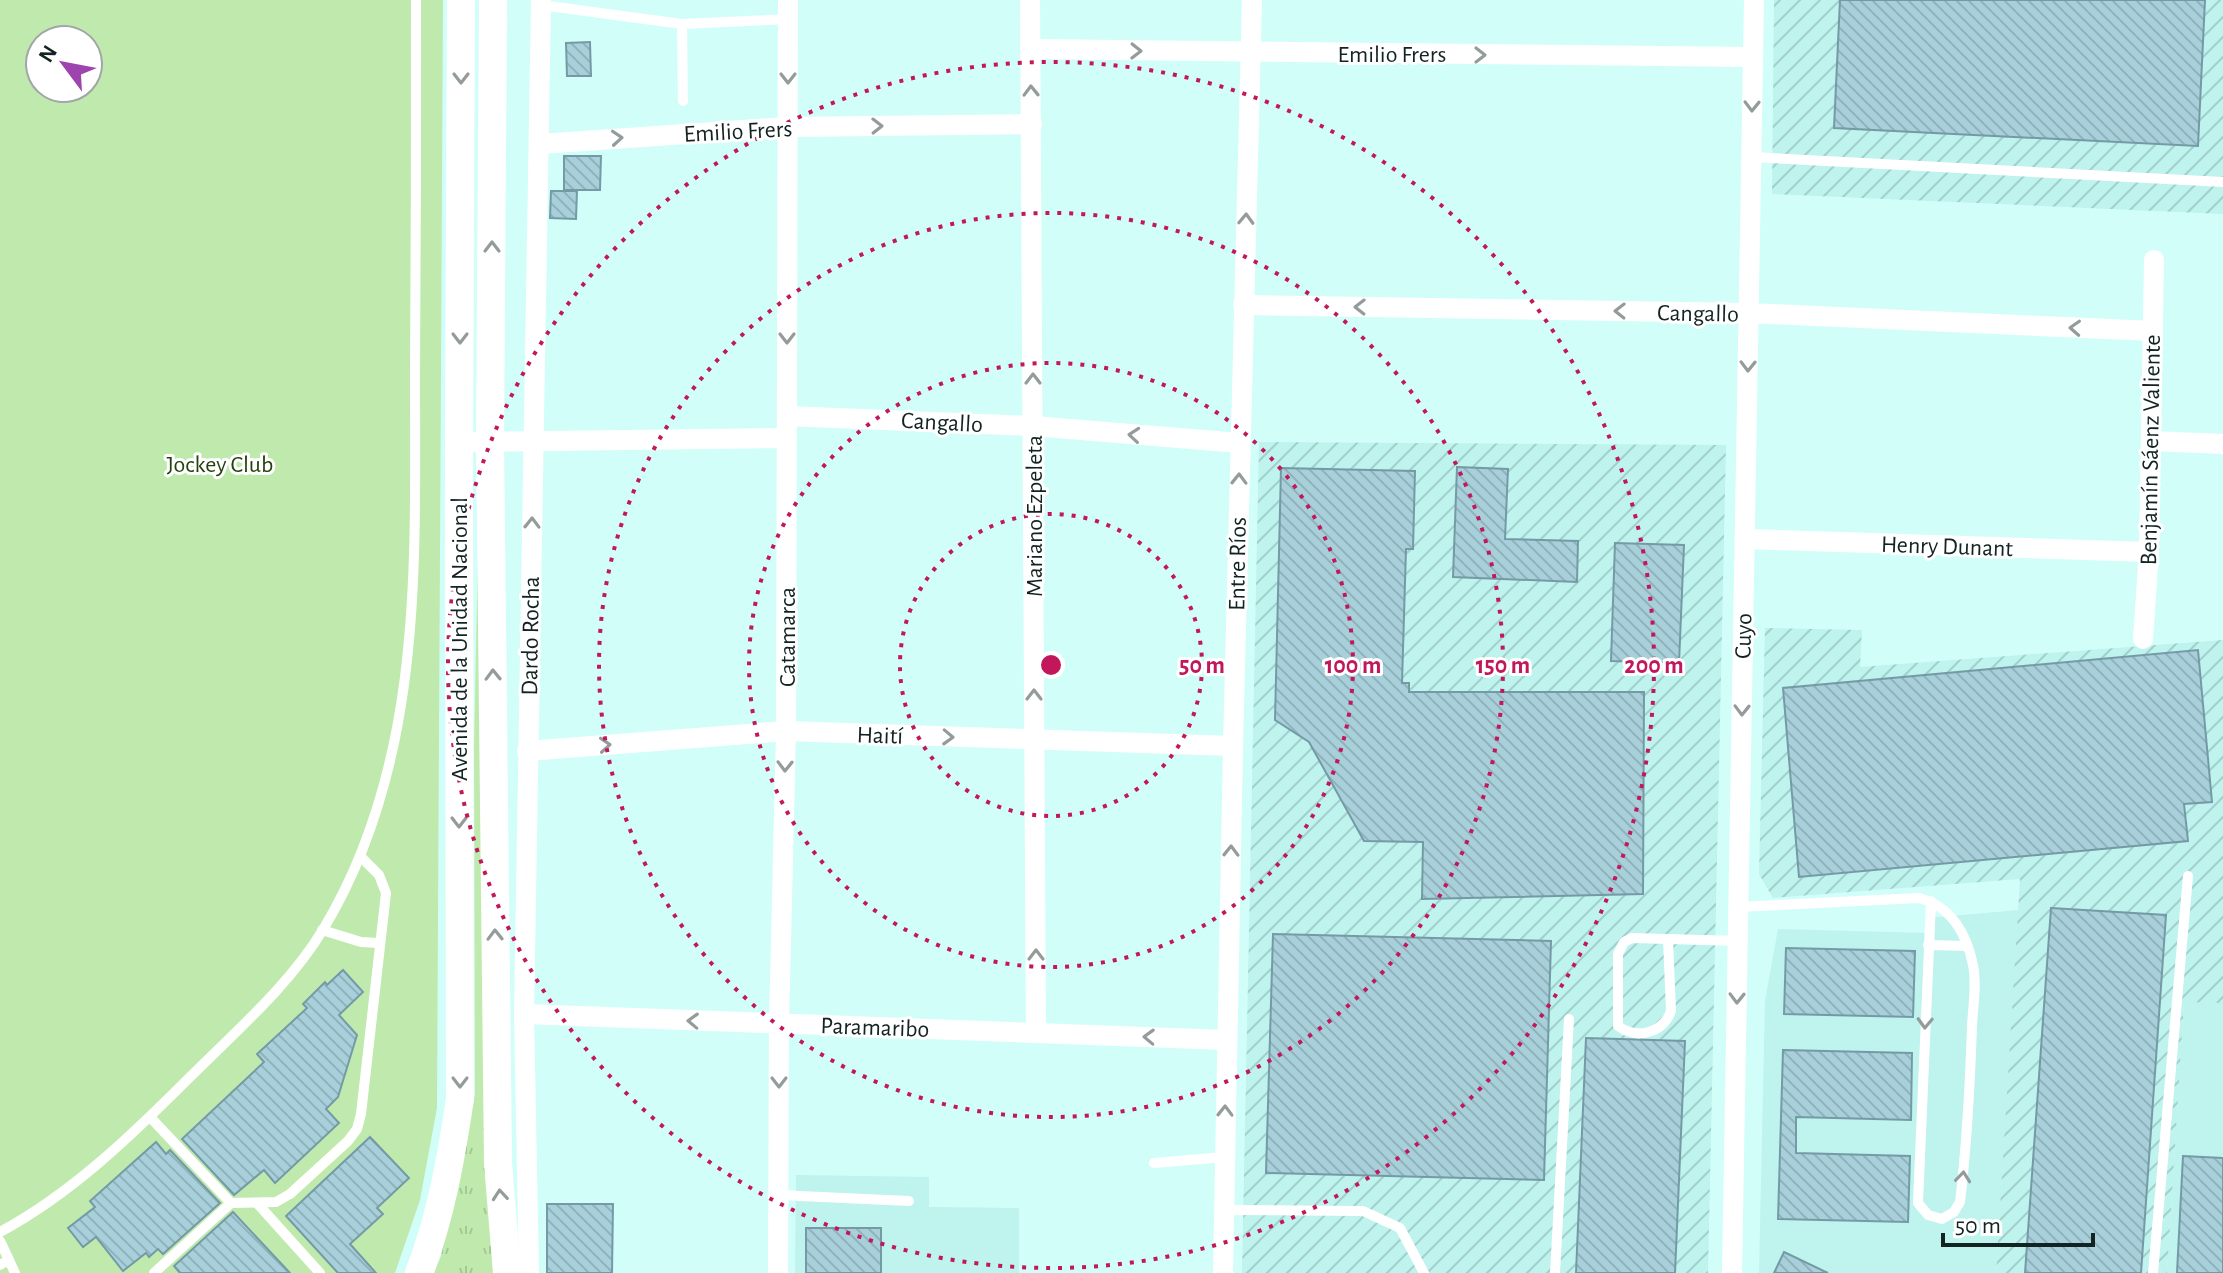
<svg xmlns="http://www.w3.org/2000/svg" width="2223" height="1273" viewBox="0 0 2223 1273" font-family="'Alegreya Sans',sans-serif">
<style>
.built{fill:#bef3ee}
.industrial{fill:url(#industrial-furrows)}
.grass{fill:url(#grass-tufts)}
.park{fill:#c0eaad;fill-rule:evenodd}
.building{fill:url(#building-back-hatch);stroke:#749ba5;stroke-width:2}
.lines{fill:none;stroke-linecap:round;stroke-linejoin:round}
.lane{stroke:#fff;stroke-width:10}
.street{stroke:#fff;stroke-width:20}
.secondary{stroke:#fff;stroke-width:28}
.oneway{stroke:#949c9b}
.ring{fill:none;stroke:#c2185b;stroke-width:4;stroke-dasharray:4 8}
.labels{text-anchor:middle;stroke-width:6;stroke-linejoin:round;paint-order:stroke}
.street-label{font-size:24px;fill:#122321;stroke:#fff}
.park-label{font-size:24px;fill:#22420e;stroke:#fff}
.centre{fill:#c2185b;stroke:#fff;stroke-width:4}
.ring-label{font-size:24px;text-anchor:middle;font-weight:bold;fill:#c2185b;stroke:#fff;stroke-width:6;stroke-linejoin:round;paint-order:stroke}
</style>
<defs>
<pattern id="industrial-furrows" width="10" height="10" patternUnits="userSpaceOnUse" patternTransform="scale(2)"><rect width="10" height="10" fill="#bef3ee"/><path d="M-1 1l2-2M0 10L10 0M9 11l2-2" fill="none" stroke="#a2d0cc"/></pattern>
<pattern id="grass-tufts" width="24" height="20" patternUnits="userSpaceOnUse" patternTransform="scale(2)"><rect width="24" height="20" fill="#c0eaad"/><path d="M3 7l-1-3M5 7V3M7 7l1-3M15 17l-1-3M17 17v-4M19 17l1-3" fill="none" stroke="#a4c895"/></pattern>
<pattern id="building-back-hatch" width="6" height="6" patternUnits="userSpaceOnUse" patternTransform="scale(2)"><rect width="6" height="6" fill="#a8d0db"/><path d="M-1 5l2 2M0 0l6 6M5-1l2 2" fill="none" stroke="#90b2bc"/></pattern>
</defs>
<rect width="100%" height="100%" fill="#d2fefa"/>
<g class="built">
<polygon points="2019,910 1996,1273 1759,1273 1765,1001 1778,929 1928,933 1928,918"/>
<polygon points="2184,1001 2223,1003 2223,1273 2167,1273"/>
<polygon points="796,1175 929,1177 929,1207 1019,1208 1019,1273 795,1273"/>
</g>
<g class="industrial">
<polygon points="1774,0 2223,0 2223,214 1772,194"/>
<polygon points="1259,442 1726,445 1708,1273 1242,1273"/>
<polygon points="1765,628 1862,630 1860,667 2223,640 2223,1003 2184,1002 2167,1273 1996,1273 2020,879 1773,898 1759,874"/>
</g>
<polygon class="grass" points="479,498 495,1273 434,1273 441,1256 475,1094 474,746"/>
<path class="park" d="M0,0h443l-6,1108 -17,92 -25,73h-395zM40,40h48v48h-48z"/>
<g class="building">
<polygon points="1840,0 2205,0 2198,146 1834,128"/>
<polygon points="590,42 591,76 567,76 566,43"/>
<polygon points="564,156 601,156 600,190 564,190"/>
<polygon points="551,191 577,191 576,219 550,218"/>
<polygon points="1457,467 1508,469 1505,539 1578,541 1577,582 1453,577"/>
<polygon points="1281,468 1415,471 1413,549 1406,549 1402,683 1409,683 1409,692 1644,692 1643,894 1422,899 1423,842 1364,841 1309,742 1275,720"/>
<polygon points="1615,543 1684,545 1679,663 1611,661"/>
<polygon points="2198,650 2212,802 2184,804 2188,841 1799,877 1783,688"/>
<polygon points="2051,908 2166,915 2141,1273 2025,1273"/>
<polygon points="1273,934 1551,941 1544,1180 1266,1173"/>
<polygon points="1786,948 1915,951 1913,1017 1784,1014"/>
<polygon points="343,970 363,992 339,1015 357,1035 338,1097 326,1109 339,1123 275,1183 264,1170 234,1195 182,1139 264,1062 257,1054 307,1008 303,1004 325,982 327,985"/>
<polygon points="1586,1038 1685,1041 1675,1273 1576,1273"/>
<polygon points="1783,1050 1912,1053 1911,1120 1796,1117 1796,1153 1910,1156 1908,1222 1778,1219"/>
<polygon points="370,1137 409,1178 377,1208 383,1214 350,1244 376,1273 338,1273 286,1216"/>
<polygon points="156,1142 166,1154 170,1150 220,1203 163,1254 158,1249 149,1257 146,1253 123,1271 96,1237 83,1247 68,1228 95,1207 90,1201"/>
<polygon points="2183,1156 2223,1158 2223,1273 2177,1273"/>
<polygon points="547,1204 613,1204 612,1273 547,1273"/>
<polygon points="233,1212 290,1273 180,1273 174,1266"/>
<rect x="806" y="1228" width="75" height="45"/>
<polygon points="1784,1252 1828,1273 1774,1273"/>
</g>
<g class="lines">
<g class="lane">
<polyline points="541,5 682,24 788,19"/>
<polyline points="682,24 683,101"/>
<polyline points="1751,157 2223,182"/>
<path d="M1738,907l181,-9c32,8 48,36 54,67 4,19 0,41 -1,61 -2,59 -5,117 -12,176l-6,10 -12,7 -14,-4 -10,-12 13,-302"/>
<polyline points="322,930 361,942 378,943"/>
<path d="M1668,939l3,72c-8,22 -34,29 -53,15v-72l6,-12 8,-4 106,3"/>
<polyline points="1928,945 1967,946"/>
<polyline points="150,1117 231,1203"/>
<polyline points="1154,1163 1224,1157"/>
<polyline points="778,1195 909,1201"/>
<polyline points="257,1203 320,1273"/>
<polyline points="1223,1210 1363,1211 1400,1228 1424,1273"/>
<path d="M0,1232c71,-38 132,-97 189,-154 47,-47 101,-93 135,-150 100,-167 91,-364 91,-551 1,-126 1,-251 1,-377"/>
<polyline points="0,1241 9,1260"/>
<polyline points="0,1265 9,1260 15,1273"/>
<polyline points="154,1273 231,1203 276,1202 290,1194 348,1141 357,1129 361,1114 386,893 379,875 360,856"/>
<polyline points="1555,1273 1569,1019"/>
<polyline points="2153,1273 2188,876"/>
</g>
<g class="street">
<polyline points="1030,0 1036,1033"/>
<polyline points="1030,49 1753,57"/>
<polyline points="540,144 788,127 1032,124"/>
<polyline points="1243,305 1748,313 2153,331"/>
<polyline points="787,416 1033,426 1240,443"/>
<polyline points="2152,441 2223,444"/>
<polyline points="459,442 787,438"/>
<polyline points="1745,539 2149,552"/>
<polyline points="2143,639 2149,552 2154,260"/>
<polyline points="527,751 786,731 1233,746"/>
<polyline points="524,1014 1227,1040"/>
<polyline points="529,1273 524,1014 541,0"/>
<polyline points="778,1273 779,1024 786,731 788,0"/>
<polyline points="1223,1273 1233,746 1252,0"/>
<polyline points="1732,1273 1754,0"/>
</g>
<g class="secondary">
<polyline points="493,0 490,442 498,1163 507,1273"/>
<path d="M419,1273c22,-56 32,-115 41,-174l-1,-657 2,-442"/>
</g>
</g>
<defs><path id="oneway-chevron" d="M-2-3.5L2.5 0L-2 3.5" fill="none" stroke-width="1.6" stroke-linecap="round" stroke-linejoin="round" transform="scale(2)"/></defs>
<g class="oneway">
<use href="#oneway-chevron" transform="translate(1136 51) rotate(1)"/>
<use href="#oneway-chevron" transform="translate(1480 55)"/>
<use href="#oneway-chevron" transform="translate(461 78) rotate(90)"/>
<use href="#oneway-chevron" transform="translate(788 78) rotate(90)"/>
<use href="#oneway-chevron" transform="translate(1031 91) rotate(-91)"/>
<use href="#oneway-chevron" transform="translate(1752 106) rotate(91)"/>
<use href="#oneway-chevron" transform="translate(877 126) rotate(-1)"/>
<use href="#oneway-chevron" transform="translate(617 138) rotate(-4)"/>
<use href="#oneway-chevron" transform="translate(1246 219) rotate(-88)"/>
<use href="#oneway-chevron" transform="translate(492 247) rotate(-90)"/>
<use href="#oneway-chevron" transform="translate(1360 307) rotate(-179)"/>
<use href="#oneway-chevron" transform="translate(1620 311) rotate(-179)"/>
<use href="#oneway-chevron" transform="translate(2075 328) rotate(-177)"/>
<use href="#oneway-chevron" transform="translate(460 338) rotate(90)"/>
<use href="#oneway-chevron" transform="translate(787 338) rotate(90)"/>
<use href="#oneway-chevron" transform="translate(1748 366) rotate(91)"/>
<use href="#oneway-chevron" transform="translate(1033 379) rotate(-90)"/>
<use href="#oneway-chevron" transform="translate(1134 435) rotate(-175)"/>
<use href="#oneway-chevron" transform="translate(1239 479) rotate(-89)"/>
<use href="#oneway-chevron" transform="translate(532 523) rotate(-89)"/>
<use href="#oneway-chevron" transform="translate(493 675) rotate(-91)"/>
<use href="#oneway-chevron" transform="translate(1034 695) rotate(-90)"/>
<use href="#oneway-chevron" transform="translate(1742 710) rotate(91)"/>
<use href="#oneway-chevron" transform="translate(948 737) rotate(2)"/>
<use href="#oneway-chevron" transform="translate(605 745) rotate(-4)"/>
<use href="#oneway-chevron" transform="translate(785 766) rotate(91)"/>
<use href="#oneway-chevron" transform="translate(459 822) rotate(90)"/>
<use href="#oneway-chevron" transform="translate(1231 851) rotate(-89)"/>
<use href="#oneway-chevron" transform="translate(495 935) rotate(-91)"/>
<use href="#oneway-chevron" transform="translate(1036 955) rotate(-90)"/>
<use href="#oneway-chevron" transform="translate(1737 998) rotate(91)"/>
<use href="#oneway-chevron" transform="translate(693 1021) rotate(-178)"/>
<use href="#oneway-chevron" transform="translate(1925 1023) rotate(92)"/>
<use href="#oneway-chevron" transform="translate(1149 1037) rotate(-178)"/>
<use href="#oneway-chevron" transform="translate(460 1082) rotate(90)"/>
<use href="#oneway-chevron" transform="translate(779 1082) rotate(90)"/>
<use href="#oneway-chevron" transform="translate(1225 1111) rotate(-89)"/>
<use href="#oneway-chevron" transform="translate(1963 1177) rotate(-84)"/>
<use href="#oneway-chevron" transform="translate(500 1195) rotate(-95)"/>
</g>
<g class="ring">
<circle cx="1051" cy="665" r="151"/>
<circle cx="1051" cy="665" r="302"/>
<circle cx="1051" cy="665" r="452"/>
<circle cx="1051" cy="665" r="603"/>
</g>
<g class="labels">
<g class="street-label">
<text x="1392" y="62">Emilio Frers</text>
<text transform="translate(738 131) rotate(-3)" y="8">Emilio Frers</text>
<text transform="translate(1698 313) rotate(1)" y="8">Cangallo</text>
<text transform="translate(942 422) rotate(3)" y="8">Cangallo</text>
<text transform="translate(2150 450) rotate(-89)" y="8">Benjamín Sáenz Valiente</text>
<text transform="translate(1034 516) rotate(-90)" y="8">Mariano Ezpeleta</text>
<text transform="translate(1947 546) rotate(2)" y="8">Henry Dunant</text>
<text transform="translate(1237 564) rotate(-89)" y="8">Entre Ríos</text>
<text transform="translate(530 636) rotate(-89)" y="8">Dardo Rocha</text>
<text transform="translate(1743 636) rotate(-89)" y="8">Cuyo</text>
<text transform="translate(787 637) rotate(-90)" y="8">Catamarca</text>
<text transform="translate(459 639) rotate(-90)" y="8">Avenida de la Unidad Nacional</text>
<text transform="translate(880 735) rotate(2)" y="8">Haití</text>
<text transform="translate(875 1027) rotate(2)" y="8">Paramaribo</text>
</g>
<g class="park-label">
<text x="220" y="472">Jockey Club</text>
</g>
</g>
<circle cx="1051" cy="665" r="12" class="centre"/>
<g class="ring-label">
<text x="1202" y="673">50 m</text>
<text x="1353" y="673">100 m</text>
<text x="1503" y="673">150 m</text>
<text x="1654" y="673">200 m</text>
</g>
<g transform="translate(64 64) rotate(302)"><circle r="38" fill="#ffffff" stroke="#a0a7a6" stroke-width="2"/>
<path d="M0-6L14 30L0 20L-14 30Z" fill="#9d44af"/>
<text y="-12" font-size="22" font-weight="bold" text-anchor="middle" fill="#122321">N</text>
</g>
<path d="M1943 1233v12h150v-12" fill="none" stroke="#122321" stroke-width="4"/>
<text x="1955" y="1233" font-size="24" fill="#122321" stroke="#ffffff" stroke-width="6" paint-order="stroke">50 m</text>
</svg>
